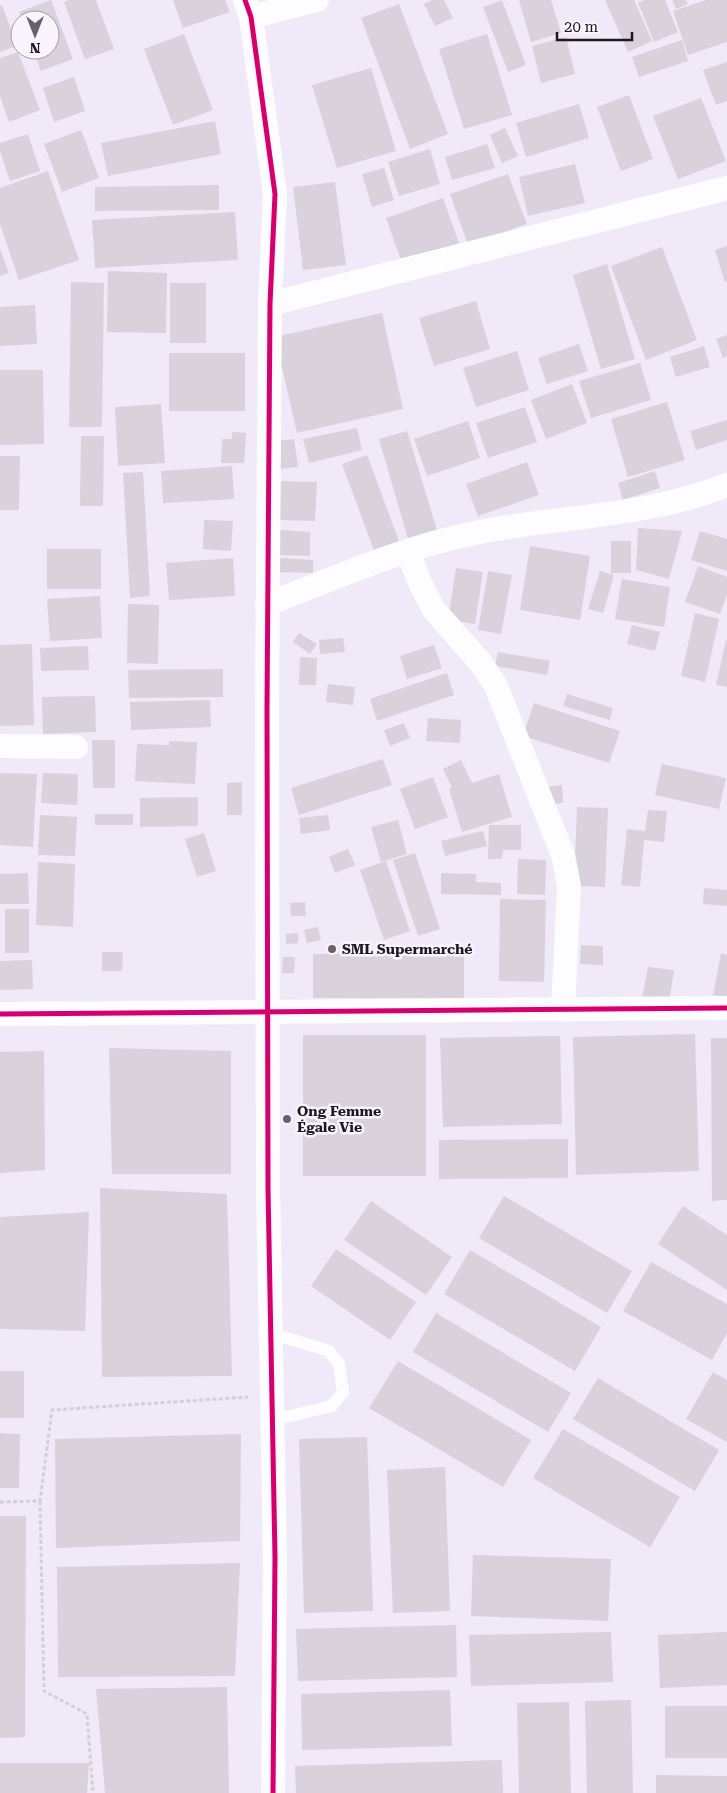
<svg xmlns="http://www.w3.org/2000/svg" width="727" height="1793" viewBox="0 0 727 1793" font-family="'Roboto Serif',serif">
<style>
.building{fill:#d9d1db}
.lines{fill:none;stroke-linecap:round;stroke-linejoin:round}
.path{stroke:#d3d0d5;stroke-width:3;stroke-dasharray:4 2.5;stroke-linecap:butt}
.service{stroke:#fdfcfe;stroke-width:12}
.minor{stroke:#fdfcfe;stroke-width:24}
.cycleway-casing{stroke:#f9f4fe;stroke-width:8}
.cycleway{stroke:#d6006c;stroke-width:5}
.poi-dot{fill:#67616c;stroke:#f9f4fe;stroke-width:2}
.labels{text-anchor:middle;stroke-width:5;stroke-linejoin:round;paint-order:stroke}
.poi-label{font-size:14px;font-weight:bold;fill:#1d1821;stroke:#f9f4fe;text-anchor:start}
</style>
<rect width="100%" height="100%" fill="#f0e9f7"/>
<g class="building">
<polygon points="51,0 73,59 41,71 33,50 50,50 50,20 22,20 19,12"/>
<polygon points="69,0 96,0 114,49 85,59 64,2"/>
<polygon points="173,0 225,0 230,12 183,28"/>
<polygon points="432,0 444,0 453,18 435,26 424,4"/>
<polygon points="502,0 526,65 508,72 483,7"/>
<polygon points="519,0 551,0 561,33 531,42"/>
<polygon points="605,0 634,0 652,41 628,52"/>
<polygon points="644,0 665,0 678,32 654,42 638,3"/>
<polygon points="672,0 686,0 688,4 676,9"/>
<polygon points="706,0 727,0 727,42 688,55 673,11"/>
<polygon points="399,4 448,134 410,149 361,18"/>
<polygon points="2,5 17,46 0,52 0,6"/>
<polygon points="184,34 213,110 173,125 144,49"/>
<polygon points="487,34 512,115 464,129 439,49"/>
<polygon points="566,37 575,74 541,83 532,46"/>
<polygon points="682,40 688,61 639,77 632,57"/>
<polygon points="18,52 40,110 9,122 0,96 0,58"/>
<polygon points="727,62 727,101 716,105 703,70"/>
<polygon points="371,68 396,151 337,168 312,85"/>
<polygon points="74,77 85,111 54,122 43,88"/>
<polygon points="629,95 653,159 621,171 597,107"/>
<polygon points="701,98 726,161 678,179 653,116"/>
<polygon points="579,104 589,138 526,157 516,123"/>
<polygon points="215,121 221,154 108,176 101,143"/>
<polygon points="505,128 518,156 502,163 490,135"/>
<polygon points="81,130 99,178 62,192 44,144"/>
<polygon points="28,134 40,171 10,181 0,151 0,143"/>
<polygon points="487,144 495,168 452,180 445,157"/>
<polygon points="430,149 440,184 399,196 388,162"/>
<polygon points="575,164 585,203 528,216 519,177"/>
<polygon points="384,168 394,200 372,207 362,174"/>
<polygon points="48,171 79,260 19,280 0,224 0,188"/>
<polygon points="508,174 527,224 468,245 450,194"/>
<polygon points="335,182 346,265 303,270 293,187"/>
<polygon points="219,185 219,210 95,211 95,187"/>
<polygon points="443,198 459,243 402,263 386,218"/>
<polygon points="235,212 238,260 95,268 92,220"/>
<polygon points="727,246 727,282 725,282 715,250"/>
<polygon points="662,247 697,340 646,360 611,266"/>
<polygon points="0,249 9,273 0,276"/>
<polygon points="607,264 635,359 601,369 573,275"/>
<polygon points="108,271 167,273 166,333 107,332"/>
<polygon points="71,282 104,283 102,427 69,427"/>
<rect x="170" y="283" width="36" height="60"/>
<polygon points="476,301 490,349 434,366 419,318"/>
<polygon points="35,305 37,344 0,346 0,307"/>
<polygon points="382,313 403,409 297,433 275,337"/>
<polygon points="727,335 727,356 723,358 716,339"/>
<polygon points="579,344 588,371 547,384 538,358"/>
<polygon points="704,346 710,367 676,377 670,357"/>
<polygon points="517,351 529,390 476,407 463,368"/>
<rect x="169" y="353" width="76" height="58"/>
<polygon points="640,363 651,400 591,418 579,381"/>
<polygon points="0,370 43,370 44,444 0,445"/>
<polygon points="572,384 587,423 546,439 531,400"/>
<polygon points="667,402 685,460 628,477 611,419"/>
<polygon points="161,404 165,463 118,466 115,407"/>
<polygon points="525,407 537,442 488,458 476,423"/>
<polygon points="727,420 727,440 696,450 690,431"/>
<polygon points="468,421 480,458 427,476 414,439"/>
<polygon points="357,428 362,450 309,463 303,439"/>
<polygon points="407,431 437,530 408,539 379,439"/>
<polygon points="232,432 246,433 244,463 221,463 222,439 232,439"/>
<polygon points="81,436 104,436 103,506 80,506"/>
<polygon points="294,439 298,467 279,469 277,441"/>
<polygon points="367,455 400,544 375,553 342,464"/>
<polygon points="0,456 20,456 19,510 0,510"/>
<polygon points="527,462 539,495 478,516 466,484"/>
<polygon points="232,466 234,499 163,503 161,471"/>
<polygon points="655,471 660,488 623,500 618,483"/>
<polygon points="143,472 150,596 130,598 123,473"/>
<polygon points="281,481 317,482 315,521 279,520"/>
<polygon points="204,520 233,521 231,551 203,549"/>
<polygon points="638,528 682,531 669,579 636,570"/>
<polygon points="280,530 310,532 310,556 279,555"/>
<polygon points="700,531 727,539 727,571 691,560"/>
<rect x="611" y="541" width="20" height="32"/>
<polygon points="530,546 590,556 580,620 520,610"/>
<rect x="47" y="549" width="54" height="40"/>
<polygon points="233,558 235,596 169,600 166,563"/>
<polygon points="279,558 313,560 313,573 279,572"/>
<polygon points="698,566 727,577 727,594 720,614 685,602"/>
<polygon points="456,568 483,572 475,624 448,620"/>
<polygon points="488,571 512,575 501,634 478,630"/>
<polygon points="600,571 614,575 603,613 588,609"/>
<polygon points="622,579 670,587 664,627 615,619"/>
<polygon points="100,596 102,638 50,641 47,599"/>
<polygon points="128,604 159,605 158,664 127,663"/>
<polygon points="695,613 719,619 705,682 681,676"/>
<polygon points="632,625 660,632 655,651 627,644"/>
<polygon points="299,633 317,644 310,654 293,642"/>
<polygon points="343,638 345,652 320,654 319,640"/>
<polygon points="726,640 727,641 727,687 716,685"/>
<polygon points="32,644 34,725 0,726 0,645"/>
<polygon points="434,645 442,668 407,679 400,656"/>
<polygon points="88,646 89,670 41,671 40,648"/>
<polygon points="498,652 550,661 547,675 495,666"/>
<polygon points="300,657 317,658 316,685 299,685"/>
<polygon points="223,669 223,697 129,698 128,670"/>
<polygon points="447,673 454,695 377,721 370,699"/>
<polygon points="328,684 355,687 353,705 326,702"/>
<polygon points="567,694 613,708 610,720 563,706"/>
<polygon points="95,696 96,732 43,734 42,697"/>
<polygon points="210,700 211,727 131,730 130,702"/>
<polygon points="534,703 620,731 609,763 523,736"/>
<polygon points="428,718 461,720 460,743 426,741"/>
<polygon points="404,723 410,738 390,746 384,730"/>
<polygon points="92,740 115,740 115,788 93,788"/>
<polygon points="169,741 197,742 195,784 135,781 137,744 169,745"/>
<polygon points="383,759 392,785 299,815 291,788"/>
<polygon points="461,760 472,783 499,774 512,817 462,832 449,789 452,788 443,769"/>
<polygon points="662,764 726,778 719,809 655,795"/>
<polygon points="0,773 37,774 33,847 0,845"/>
<polygon points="43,773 78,774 77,805 41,803"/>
<polygon points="433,777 448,817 415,829 400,789"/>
<polygon points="242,782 242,815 227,815 227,783"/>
<polygon points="562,785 563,803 544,805 543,787"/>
<polygon points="198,797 198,826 140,827 140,798"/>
<polygon points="577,807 608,808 605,887 574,886"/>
<polygon points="648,810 667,811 664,842 644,840 640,887 621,885 627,829 645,831"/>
<rect x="95" y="814" width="38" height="11"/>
<polygon points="40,815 77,817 75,856 38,855"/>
<polygon points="328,815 330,830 301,834 299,818"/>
<polygon points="398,820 407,854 381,862 371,827"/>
<polygon points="489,825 521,825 521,850 503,850 502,859 488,859"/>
<polygon points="483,831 487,846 445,856 441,841"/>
<polygon points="204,833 216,871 197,877 185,839"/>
<polygon points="348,849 355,865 335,873 329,857"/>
<polygon points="415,853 440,929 418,936 393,860"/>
<polygon points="518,859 546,860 545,895 517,894"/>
<polygon points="386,861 410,931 384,940 360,870"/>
<polygon points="38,862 75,864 73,927 36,925"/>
<polygon points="28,873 29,904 0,904 0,874"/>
<polygon points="441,873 476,874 476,882 501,883 501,895 441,894"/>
<polygon points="704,888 727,890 727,906 703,904"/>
<polygon points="500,899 546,900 544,982 499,981"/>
<polygon points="305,902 306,916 291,916 290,903"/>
<rect x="5" y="909" width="24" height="44"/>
<polygon points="318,927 321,940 307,943 304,930"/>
<polygon points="298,933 298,943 286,944 286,934"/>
<polygon points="581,945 603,946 603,965 580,964"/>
<polygon points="102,952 123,952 122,971 102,971"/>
<polygon points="721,953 727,955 727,998 713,995"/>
<rect x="313" y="954" width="151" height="44"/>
<polygon points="283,957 295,957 294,973 282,973"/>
<polygon points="32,960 33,989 0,990 0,961"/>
<polygon points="648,967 674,970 669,1003 642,999"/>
<polygon points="695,1034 699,1171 576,1175 573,1037"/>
<rect x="303" y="1035" width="123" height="141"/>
<polygon points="560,1036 562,1124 443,1127 440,1038"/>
<polygon points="711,1038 727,1038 727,1200 712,1201"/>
<polygon points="109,1048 231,1051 231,1174 112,1174"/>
<polygon points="44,1051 45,1170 0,1173 0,1052"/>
<polygon points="568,1139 568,1178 439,1179 439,1140"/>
<polygon points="100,1188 227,1194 232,1376 102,1377"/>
<polygon points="504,1196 632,1271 607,1313 479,1238"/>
<polygon points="371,1201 452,1257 426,1295 344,1240"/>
<polygon points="683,1206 727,1235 727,1290 658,1244"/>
<polygon points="89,1212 85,1331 0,1329 0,1217"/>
<polygon points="336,1249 416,1302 390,1340 311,1286"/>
<polygon points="470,1250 601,1327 575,1371 444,1294"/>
<polygon points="651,1262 727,1304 727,1333 712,1360 623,1311"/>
<polygon points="436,1313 571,1393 548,1432 413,1352"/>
<polygon points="398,1361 531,1440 503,1487 369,1408"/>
<rect x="0" y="1371" width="24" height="47"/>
<polygon points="713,1372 727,1380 727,1442 686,1419"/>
<polygon points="598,1378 719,1450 695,1491 573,1419"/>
<polygon points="563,1429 680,1497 650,1547 533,1478"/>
<polygon points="0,1433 20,1434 19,1488 0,1488"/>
<polygon points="241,1434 240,1541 56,1548 55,1439"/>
<polygon points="367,1437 373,1611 304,1613 299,1439"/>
<polygon points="445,1467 450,1611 393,1613 387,1470"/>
<polygon points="0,1516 26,1516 25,1737 0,1738"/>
<polygon points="473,1555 611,1559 608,1621 471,1616"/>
<polygon points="240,1563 235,1676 58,1677 57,1567"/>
<polygon points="456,1625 457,1677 298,1681 296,1629"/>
<polygon points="611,1632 613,1682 471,1686 469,1635"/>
<polygon points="727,1632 727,1685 660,1688 658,1635"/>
<polygon points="227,1687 229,1793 105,1793 96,1689"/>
<polygon points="450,1690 452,1746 302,1750 301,1694"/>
<polygon points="631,1700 633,1793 587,1793 585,1701"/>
<polygon points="569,1702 571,1793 519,1793 517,1703"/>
<rect x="665" y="1706" width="62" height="52"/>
<polygon points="502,1760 503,1793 296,1793 295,1766"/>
<polygon points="0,1763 89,1763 87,1793 0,1793"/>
<polygon points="656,1775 727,1776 727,1793 656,1793"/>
</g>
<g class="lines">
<g class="path">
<polyline points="40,1501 44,1691 87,1714 93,1793"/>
<polyline points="0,1502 40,1501 52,1410 248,1397"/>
</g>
<polyline class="service" points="270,1333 329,1351 339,1364 343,1392 332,1406 273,1420"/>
<g class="minor">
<polyline points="245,0 251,17 275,194 270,304 267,709 268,1188 275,1557 273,1793"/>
<polyline points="251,17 317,0"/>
<polyline points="270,304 727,188"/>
<polyline points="408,552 420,583 434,610 480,662 495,684 563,855 569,886 563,1010"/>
<path d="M267,604c62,-23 125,-52 190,-67 91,-22 182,-17 270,-52"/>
<polyline points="0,746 76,747"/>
<polyline points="0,1014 727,1008"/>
</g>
<defs>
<g id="cycleway">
<polyline points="245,0 251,17 275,194 270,304 267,709 268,1188 275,1557 273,1793"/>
<polyline points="0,1014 727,1008"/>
</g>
</defs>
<use href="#cycleway" class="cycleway-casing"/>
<use href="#cycleway" class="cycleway"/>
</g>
<g class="poi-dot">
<circle cx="332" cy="949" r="5"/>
<circle cx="287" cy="1119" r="5"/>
</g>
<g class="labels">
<g class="poi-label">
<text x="342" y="954">SML Supermarché</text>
<text x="297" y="1116">Ong Femme<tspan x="297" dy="16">Égale Vie</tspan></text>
</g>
</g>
<g transform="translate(35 35) rotate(180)"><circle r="24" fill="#f9f4fe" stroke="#a19ca6"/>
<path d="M0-4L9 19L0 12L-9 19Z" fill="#67616c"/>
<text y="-8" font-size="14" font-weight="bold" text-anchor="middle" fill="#1d1821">N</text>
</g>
<path d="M557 32v8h75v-8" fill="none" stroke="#1d1821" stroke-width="2.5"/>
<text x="564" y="32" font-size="15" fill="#1d1821" stroke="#f9f4fe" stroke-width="4" paint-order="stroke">20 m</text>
</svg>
